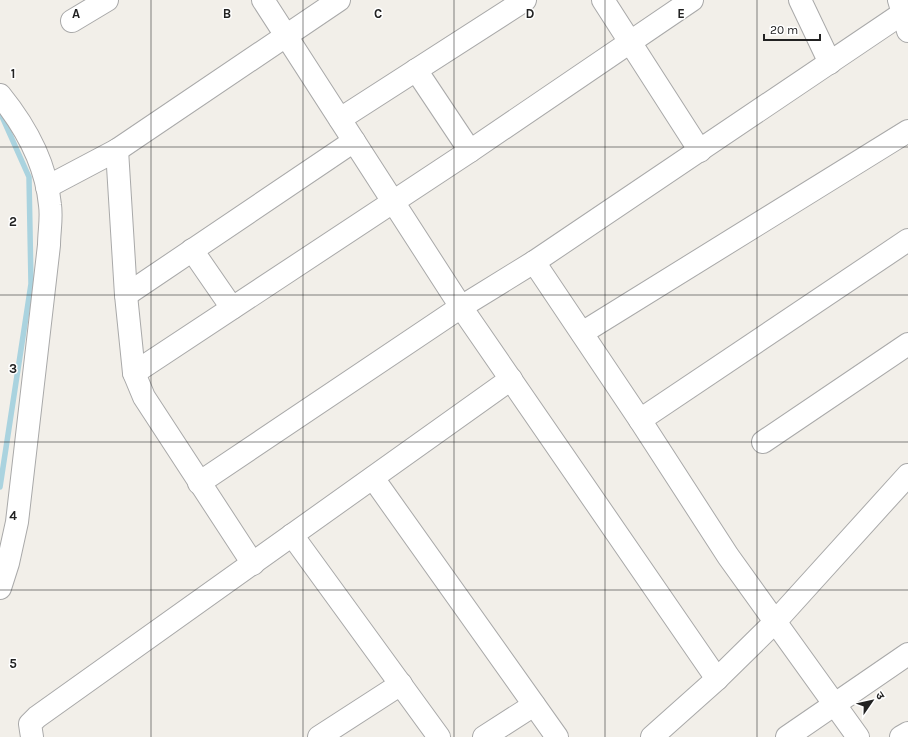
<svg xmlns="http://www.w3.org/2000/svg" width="908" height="737" viewBox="0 0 908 737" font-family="Karla,'Noto Sans Devanagari',sans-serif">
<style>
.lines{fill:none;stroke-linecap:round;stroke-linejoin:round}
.stream{stroke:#aad3df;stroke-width:5.5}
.minor-casing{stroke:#a9a9a9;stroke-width:24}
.minor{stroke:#fff;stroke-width:22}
.grid{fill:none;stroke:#222;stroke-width:1;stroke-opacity:0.55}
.grid-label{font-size:13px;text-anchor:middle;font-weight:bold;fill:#222;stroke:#fff;stroke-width:3;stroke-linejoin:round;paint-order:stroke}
</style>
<rect width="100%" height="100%" fill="#f2efe9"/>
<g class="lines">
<polyline class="stream" points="0,112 29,177 31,284 0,487"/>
<defs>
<g id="minor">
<polyline points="263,0 461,307 717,679"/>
<polyline points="603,0 700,151"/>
<polyline points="800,0 830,63"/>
<polyline points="899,0 908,31"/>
<polyline points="72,21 107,0"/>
<polyline points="416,70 470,151"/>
<path d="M0,95c26,32 46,68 50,110 2,13 -1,27 -1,40l-32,277 -9,41 -8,25"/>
<polyline points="340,119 525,0"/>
<polyline points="117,150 126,295 134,373 144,397 253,564"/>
<polyline points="47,187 117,150 339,0"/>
<polyline points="192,250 232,308"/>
<polyline points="534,262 640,420 728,556 858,737"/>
<polyline points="126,295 354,141"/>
<polyline points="582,333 908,131"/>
<polyline points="134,373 470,151 692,0"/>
<polyline points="640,420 908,240"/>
<polyline points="763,442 908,344"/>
<polyline points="373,478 557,737"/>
<polyline points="199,483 461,307 534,262 903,13"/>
<polyline points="292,535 439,737"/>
<polyline points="32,737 30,724 37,717 511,379"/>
<polyline points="319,737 401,684"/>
<polyline points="484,737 534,705"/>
<polyline points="652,737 717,679 774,623 908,475"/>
<polyline points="787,737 908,654"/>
<polyline points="901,737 908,733"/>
</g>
</defs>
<use href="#minor" class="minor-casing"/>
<use href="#minor" class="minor"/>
</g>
<path class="grid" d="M151,0v737M303,0v737M454,0v737M605,0v737M757,0v737M0,147h908M0,295h908M0,442h908M0,590h908"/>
<g class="grid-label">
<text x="76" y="18">A</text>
<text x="227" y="18">B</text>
<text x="378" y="18">C</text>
<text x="530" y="18">D</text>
<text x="681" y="18">E</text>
<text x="13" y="78">1</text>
<text x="13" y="226">2</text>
<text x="13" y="373">3</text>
<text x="13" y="520">4</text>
<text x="13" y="668">5</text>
</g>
<g transform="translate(872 701) rotate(56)" stroke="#ffffff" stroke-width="3" paint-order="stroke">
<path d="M0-3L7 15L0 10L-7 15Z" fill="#222222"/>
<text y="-6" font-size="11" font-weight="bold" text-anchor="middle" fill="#222222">उ</text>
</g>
<path d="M764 34v6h56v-6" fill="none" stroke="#222222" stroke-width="2"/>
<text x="770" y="34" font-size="12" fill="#222222" stroke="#ffffff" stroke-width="3" paint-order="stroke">20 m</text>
</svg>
